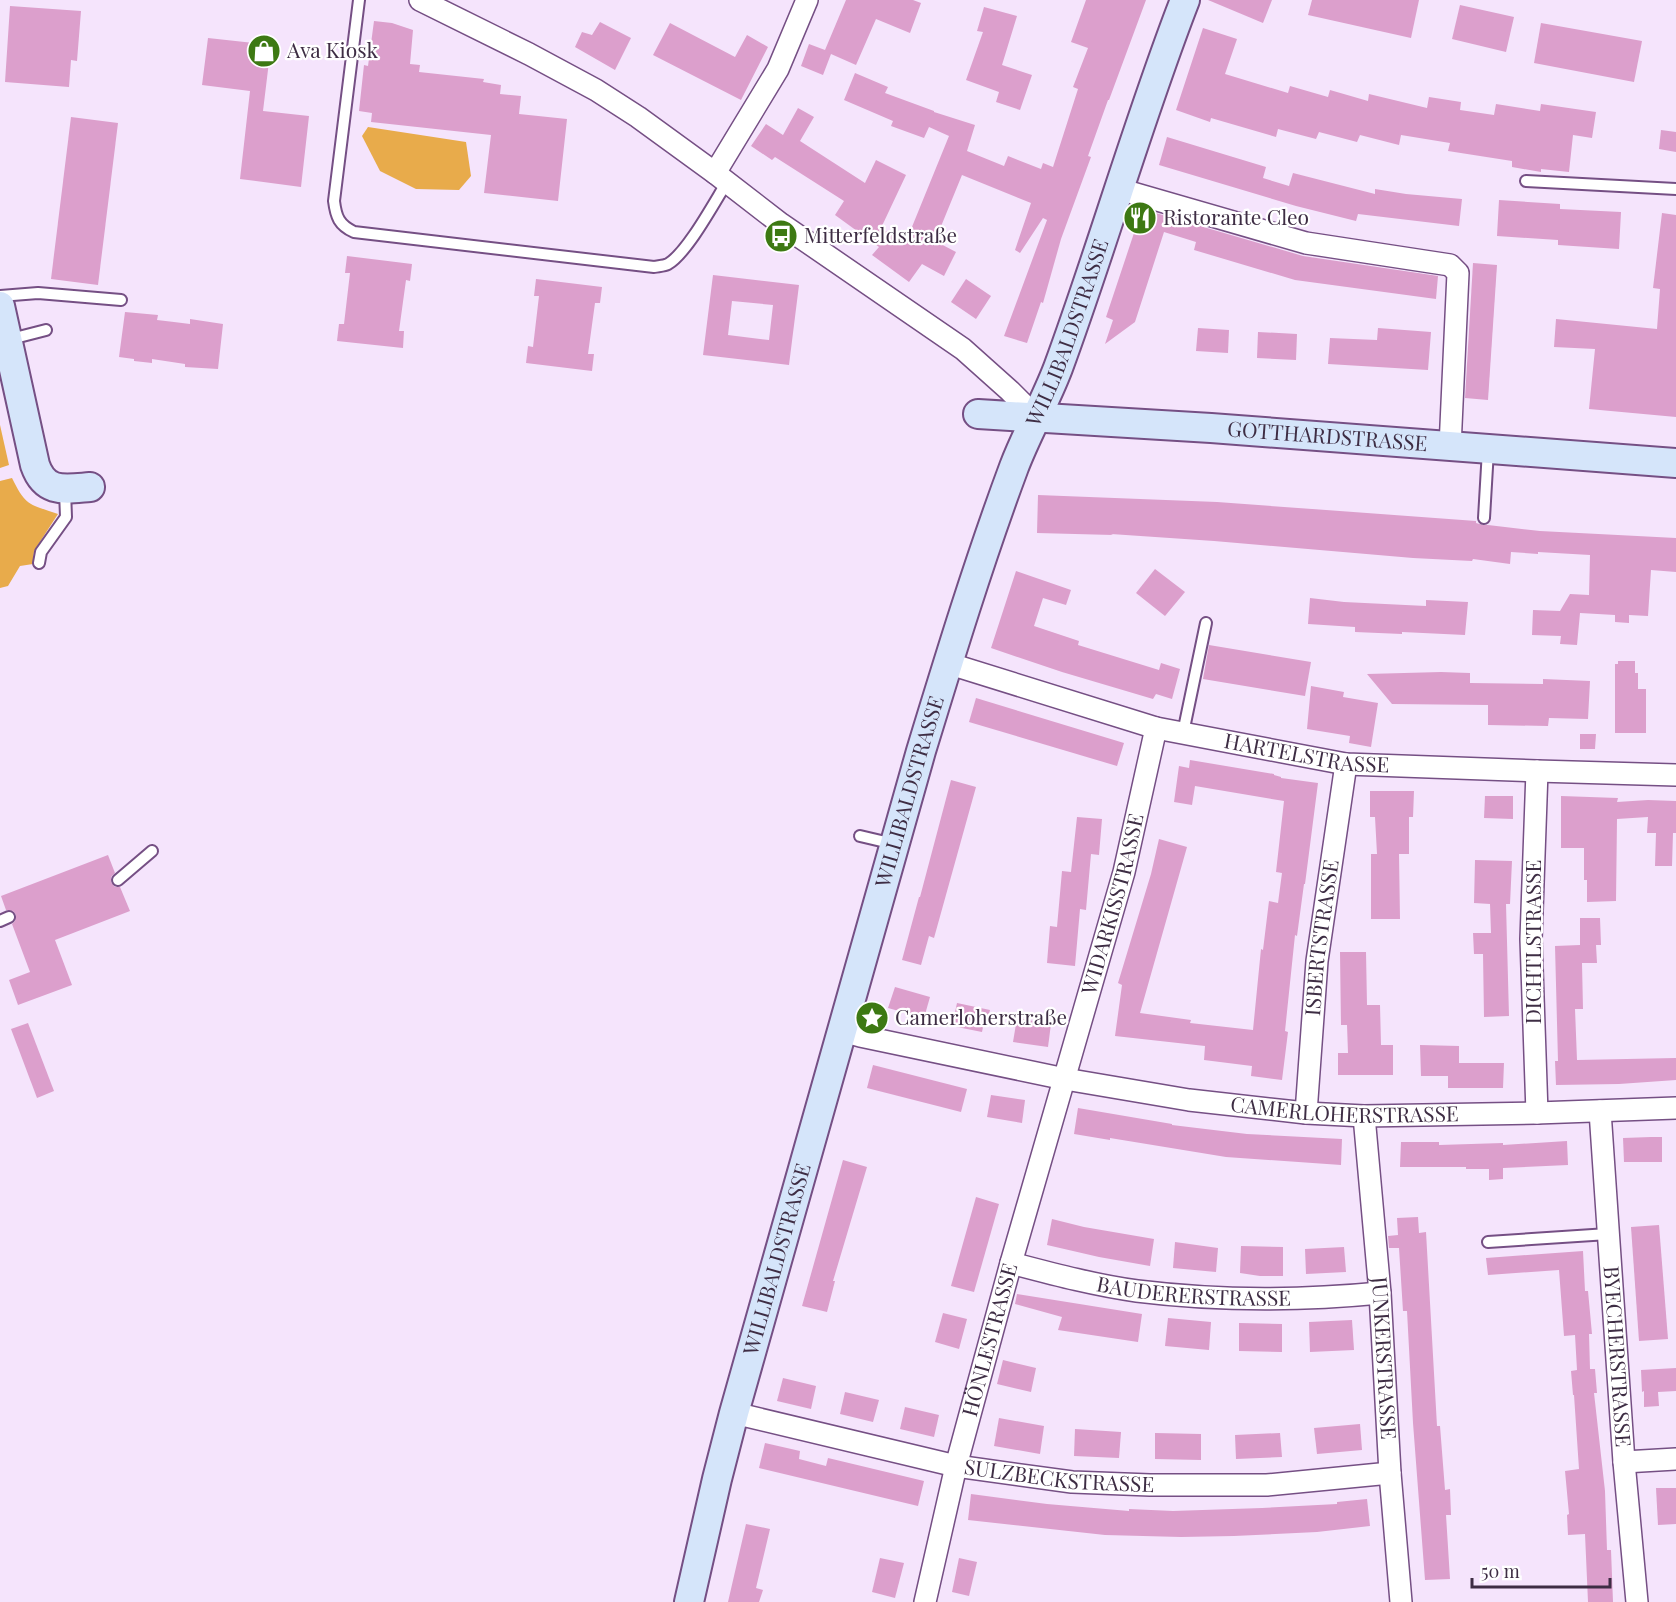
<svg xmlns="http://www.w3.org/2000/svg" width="1676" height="1602" viewBox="0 0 1676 1602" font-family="'Playfair Display',serif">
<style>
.green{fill:#e8ab4b}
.building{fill:#dc9fcc;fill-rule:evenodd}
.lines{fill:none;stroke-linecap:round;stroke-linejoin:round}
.lane-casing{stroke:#754f84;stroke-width:14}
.street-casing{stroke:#754f84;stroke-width:24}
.secondary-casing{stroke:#754f84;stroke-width:32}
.lane{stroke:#fff;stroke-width:10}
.street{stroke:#fff;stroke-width:21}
.secondary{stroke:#d5e5fa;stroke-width:28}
.labels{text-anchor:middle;stroke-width:4.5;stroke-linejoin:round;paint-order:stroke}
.poi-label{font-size:21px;fill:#3e2d44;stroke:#fff;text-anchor:start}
.street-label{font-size:21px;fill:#3e2d44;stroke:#fff}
</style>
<rect width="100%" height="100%" fill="#f5e4fc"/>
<g class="green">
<polygon points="368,127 466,142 471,176 459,190 416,189 380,171 362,136"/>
<polygon points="0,425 9,465 0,468"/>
<path d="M12,478c14,29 18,26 46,36l-24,37 -1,13 -13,2 -12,20 -8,2v-107z"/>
</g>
<g class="building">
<polygon points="846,0 913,0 921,3 910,33 876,19 856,65 831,54 823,75 801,66 809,44 825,50"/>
<polygon points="1086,0 1146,0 1109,100 1108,100 1088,156 1091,157 1061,239 1043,303 1041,302 1027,343 1004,336 1047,220 1043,218 1020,253 1015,250 1031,203 962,175 935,241 956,252 944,276 922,264 909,282 872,255 879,247 835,215 844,201 775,157 772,160 751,146 766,124 783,135 798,108 814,117 800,141 865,183 876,160 906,175 881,228 905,244 949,136 929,127 924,138 891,126 893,121 844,100 855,73 888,87 885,93 934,111 934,112 975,125 967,151 1004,166 1008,156 1041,169 1043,163 1053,167 1078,89 1073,87 1088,48 1071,42"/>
<polygon points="1208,0 1272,0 1263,23"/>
<polygon points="1312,0 1419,0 1411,38 1308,15"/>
<polygon points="1460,5 1514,17 1506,52 1452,39"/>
<polygon points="10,6 81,11 77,61 71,60 69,87 5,82"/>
<polygon points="984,7 1017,16 1002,65 1032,75 1020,110 996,102 999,92 966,80 983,32 977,31"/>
<polygon points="374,21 392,23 413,30 410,64 420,65 419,72 484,79 483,82 501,85 500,94 521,96 519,114 567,119 558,201 484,193 491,135 371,122 372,113 359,111 364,65 368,66"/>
<polygon points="600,22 631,38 615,70 575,47 582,32 592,35"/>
<polygon points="670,23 735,57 747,35 768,47 741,100 653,55"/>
<polygon points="1541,23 1642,41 1634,82 1534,63"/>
<polygon points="1203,28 1237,39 1225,74 1288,93 1290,86 1328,97 1330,90 1368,101 1369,94 1427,108 1429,97 1461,102 1460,110 1494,115 1496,104 1540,111 1541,104 1596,112 1592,138 1573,135 1569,172 1541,169 1541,172 1512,167 1512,161 1448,151 1450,143 1401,135 1399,145 1360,135 1357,142 1319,132 1316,139 1278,129 1276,137 1211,118 1210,122 1176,110"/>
<polygon points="208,38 271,45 263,111 309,116 301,187 240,179 250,91 202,85"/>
<polygon points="71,117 118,123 98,285 51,279"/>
<polygon points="1661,130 1676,132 1676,152 1659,149"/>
<polygon points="1167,137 1266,167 1263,178 1289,186 1293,173 1375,194 1375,189 1406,194 1462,199 1459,226 1358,214 1356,221 1296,206 1159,165"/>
<polygon points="1499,200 1560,204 1560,209 1621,212 1619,249 1558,245 1558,240 1497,236"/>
<polygon points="1142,209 1303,256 1438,276 1436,299 1295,280 1194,250 1196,242 1164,232 1135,322 1105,344 1113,320 1106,317"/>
<polygon points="1662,213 1676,215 1676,417 1589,409 1595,349 1554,347 1556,319 1657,329 1660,289 1653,288"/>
<polygon points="347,256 412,264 410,281 406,280 399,331 404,331 403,348 337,341 339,324 344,324 350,273 345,273"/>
<polygon points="1473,263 1497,265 1488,400 1465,398"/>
<path d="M713,275l86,10 -10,80 -86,-10zM732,301l41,4 -4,35 -41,-5z"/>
<polygon points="536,279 602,287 600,303 595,303 588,354 594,354 592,371 526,363 528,346 533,347 539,296 534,296"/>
<polygon points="966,279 991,296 976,319 951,302"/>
<polygon points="125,312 158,315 157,320 174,322 190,324 190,319 223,324 218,369 185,367 185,364 152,359 152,363 134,361 134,359 119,357"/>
<polygon points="1198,328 1229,330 1228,353 1196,351"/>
<polygon points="1378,328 1431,332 1428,370 1328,364 1330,338 1377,340"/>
<polygon points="1258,332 1297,334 1296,360 1257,358"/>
<polygon points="1038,495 1217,502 1476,521 1476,523 1483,525 1488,525 1540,531 1676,538 1676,572 1651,570 1648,616 1629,615 1629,623 1615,622 1615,615 1580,613 1577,645 1560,644 1561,636 1532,635 1533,610 1560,611 1570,594 1589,595 1590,555 1538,552 1538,554 1511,552 1510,564 1473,559 1472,561 1413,558 1214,541 1111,534 1113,535 1037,533"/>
<polygon points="1155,569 1185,592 1165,616 1136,593"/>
<polygon points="1016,571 1071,590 1066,605 1043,598 1034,626 1079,641 1078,645 1159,670 1161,663 1180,669 1172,699 1156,694 1153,699 1062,672 991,648"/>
<polygon points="1310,598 1344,602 1426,606 1426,600 1468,602 1465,635 1402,632 1402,634 1355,632 1355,627 1308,624"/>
<polygon points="1209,645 1311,662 1305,696 1203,679"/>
<polygon points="1618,661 1635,661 1635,673 1638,673 1638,689 1646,689 1646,733 1615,733 1615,664 1618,664"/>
<polygon points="1441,672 1470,673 1470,683 1543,684 1543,679 1590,681 1588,719 1549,718 1548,726 1488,725 1488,705 1392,704 1367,674"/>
<polygon points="1311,686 1344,692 1343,697 1378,703 1371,747 1349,743 1350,736 1307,729"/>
<polygon points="976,698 1124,743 1117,766 969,722"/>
<polygon points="1580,734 1596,734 1595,749 1580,749"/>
<polygon points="1190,760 1274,774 1274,775 1281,777 1281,778 1318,783 1305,884 1304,884 1297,936 1295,935 1285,1031 1288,1032 1282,1080 1251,1076 1252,1066 1204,1060 1205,1046 1115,1036 1122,985 1118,983 1151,874 1159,839 1187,847 1140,1013 1191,1020 1190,1023 1253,1030 1261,949 1263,950 1269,901 1278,903 1282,873 1276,872 1284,801 1195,786 1192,805 1174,802 1179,766 1189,768"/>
<polygon points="951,780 976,787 934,938 929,936 921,965 902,960 919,897 920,897"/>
<polygon points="1370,791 1414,791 1413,817 1409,817 1409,854 1399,854 1400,919 1371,919 1371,854 1377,854 1375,817 1370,817"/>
<polygon points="1485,796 1513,796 1513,819 1484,818"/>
<polygon points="1561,796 1618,798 1617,802 1648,800 1676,801 1676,833 1673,833 1672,866 1655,866 1656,833 1647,833 1648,817 1617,819 1616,901 1587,902 1587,880 1584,880 1584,848 1561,848"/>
<polygon points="1077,817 1102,819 1099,855 1091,854 1086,910 1080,909 1075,966 1047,963 1050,926 1057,927 1062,871 1071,872"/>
<polygon points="108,855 115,873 111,877 111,882 115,887 120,887 130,911 55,940 72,985 18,1005 9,980 30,972 12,924 15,921 16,915 13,911 6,910 1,896"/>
<polygon points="1475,860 1512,861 1510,904 1506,904 1509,1016 1484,1017 1483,954 1474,954 1473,933 1491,933 1490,904 1474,903"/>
<polygon points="1580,918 1600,918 1601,945 1596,945 1597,963 1582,963 1583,1009 1575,1009 1577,1060 1676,1058 1676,1080 1619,1084 1556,1085 1555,1061 1558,1061 1555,946 1580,945"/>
<polygon points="1340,952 1366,952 1367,1005 1380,1005 1381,1045 1393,1045 1393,1075 1338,1075 1338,1053 1348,1053 1347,1025 1341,1025"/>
<polygon points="895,987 930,997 924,1018 888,1008"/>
<polygon points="957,1003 990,1010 987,1023 984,1022 982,1032 952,1026"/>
<polygon points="1017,1018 1051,1024 1048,1047 1013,1042"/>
<polygon points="28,1023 54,1091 37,1098 11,1029"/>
<polygon points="1420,1045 1459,1046 1459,1063 1504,1063 1503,1088 1448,1088 1448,1076 1421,1076"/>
<polygon points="873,1065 967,1089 961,1112 867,1088"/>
<polygon points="991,1095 1025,1100 1022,1123 987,1117"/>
<polygon points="1078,1108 1172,1124 1172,1125 1247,1134 1342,1139 1341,1165 1226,1157 1110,1138 1110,1140 1074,1134"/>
<polygon points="1651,1137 1662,1137 1662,1162 1624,1162 1623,1138"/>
<polygon points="1567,1141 1568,1165 1503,1168 1503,1179 1489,1180 1489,1169 1466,1169 1466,1167 1400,1167 1401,1142 1439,1142 1439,1145 1503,1143 1503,1145"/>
<polygon points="843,1160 867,1167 833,1281 835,1281 827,1312 802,1306"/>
<polygon points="976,1197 999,1204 974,1292 951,1286"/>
<polygon points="1418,1217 1419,1233 1426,1232 1437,1426 1440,1426 1445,1490 1450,1489 1451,1515 1446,1515 1450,1579 1425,1580 1413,1423 1407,1311 1403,1311 1399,1248 1389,1248 1388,1236 1398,1235 1397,1218"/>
<polygon points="1052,1219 1084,1227 1154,1239 1150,1266 1099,1257 1047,1245"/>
<polygon points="1659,1225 1668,1339 1639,1341 1631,1227"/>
<polygon points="1175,1242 1218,1248 1216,1272 1173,1268"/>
<polygon points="1241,1246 1283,1247 1283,1276 1260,1276 1240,1273"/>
<polygon points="1344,1247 1346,1272 1306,1274 1305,1249"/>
<polygon points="1583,1251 1585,1291 1588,1291 1592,1334 1589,1334 1590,1369 1595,1369 1597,1393 1594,1393 1605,1491 1607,1550 1611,1550 1613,1602 1588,1602 1585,1534 1568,1535 1567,1515 1569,1514 1565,1471 1579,1469 1574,1395 1573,1395 1571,1371 1577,1370 1575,1335 1564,1336 1559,1270 1488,1275 1486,1258"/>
<polygon points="1017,1294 1142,1314 1138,1342 1058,1330 1062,1317 1015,1304"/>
<polygon points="943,1313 967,1319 959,1349 935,1342"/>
<polygon points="1168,1318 1211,1322 1209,1350 1165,1346"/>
<polygon points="1352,1320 1354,1350 1310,1352 1309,1322"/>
<polygon points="1239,1323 1282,1324 1282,1352 1239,1351"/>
<polygon points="1003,1360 1036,1368 1031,1392 997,1384"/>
<polygon points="1676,1368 1676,1391 1658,1392 1659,1406 1644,1407 1644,1391 1642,1392 1641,1370"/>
<polygon points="783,1378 816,1386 811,1409 777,1401"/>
<polygon points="845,1392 879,1400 873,1422 840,1414"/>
<polygon points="905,1407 939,1415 934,1437 900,1429"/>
<polygon points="999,1418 1044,1426 1040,1454 994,1446"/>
<polygon points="1360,1424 1362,1450 1317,1454 1314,1428"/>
<polygon points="1075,1429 1121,1432 1119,1458 1074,1456"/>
<polygon points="1155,1433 1201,1434 1201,1460 1155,1459"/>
<polygon points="1280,1433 1282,1457 1236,1459 1235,1435"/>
<polygon points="765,1443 800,1451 799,1459 826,1466 828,1458 924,1481 918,1506 759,1468"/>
<polygon points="1656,1488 1676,1488 1676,1524 1658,1525"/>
<polygon points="971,1494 1047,1504 1129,1511 1129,1509 1173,1511 1262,1508 1337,1504 1337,1502 1367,1499 1370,1526 1317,1532 1234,1536 1181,1537 1105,1535 968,1520"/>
<polygon points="746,1524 770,1529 756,1588 763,1590 759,1602 728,1602"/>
<polygon points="880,1558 904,1563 895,1598 872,1592"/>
<polygon points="959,1558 977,1562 969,1596 952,1592"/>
</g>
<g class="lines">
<defs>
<g id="lane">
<path d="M359,0l-25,201c2,16 5,24 20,31l300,35c5,-1 10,-1 14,-3 19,-11 46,-61 59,-82"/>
<polyline points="1526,181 1676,189"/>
<polyline points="0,296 38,293 121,300"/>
<polyline points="7,340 46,330"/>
<polyline points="1484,518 1488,450"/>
<polyline points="39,563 41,552 66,517 65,491"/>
<polyline points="1183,733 1206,623"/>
<polyline points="860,836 894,844"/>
<polyline points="118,880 152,851"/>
<polyline points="0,921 9,917"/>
<polyline points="1488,1242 1608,1234"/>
</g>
<g id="street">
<polyline points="420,0 529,54 596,90 638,117 715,173 781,224 963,349 1010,391 1036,417"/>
<polyline points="715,173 778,69 807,0"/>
<polyline points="1119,189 1306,243 1450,265 1458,273 1450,447"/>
<path id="s1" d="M947,663l209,65 190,36 191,7 139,4"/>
<path id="s2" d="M842,1031l18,5 205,43 124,21 117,13 58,3 173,-3 139,-5"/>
<path id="s3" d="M1600,1111l24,351 13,140"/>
<path id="s4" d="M1306,1113l11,-152 29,-197"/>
<polyline points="1537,1113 1531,939 1537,771"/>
<path id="s5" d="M1364,1116l16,177 10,180 11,129"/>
<path id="s6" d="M1011,1263c42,11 83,22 126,28 81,10 161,10 243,2"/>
<path id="s7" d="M734,1413l222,53 116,16 78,3h117l123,-12"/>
<polyline points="1624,1462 1676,1459"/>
<path id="s8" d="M925,1602l31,-136 55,-203 113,-391 32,-144"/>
</g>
<g id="secondary">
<path d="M0,306l35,159c10,29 30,24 55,22"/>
<path id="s9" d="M978,414l233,14 465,35"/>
<path id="s10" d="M689,1602l28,-123 17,-66 187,-662c29,-95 58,-190 93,-284 13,-34 31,-65 44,-99 45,-122 80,-247 127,-368"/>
</g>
</defs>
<use href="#lane" class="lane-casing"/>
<use href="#street" class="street-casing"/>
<use href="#secondary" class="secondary-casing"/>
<use href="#lane" class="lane"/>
<use href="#street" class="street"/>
<use href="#secondary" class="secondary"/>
</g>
<defs>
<symbol id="shop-disc" viewBox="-11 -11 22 22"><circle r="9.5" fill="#3d7913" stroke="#fff"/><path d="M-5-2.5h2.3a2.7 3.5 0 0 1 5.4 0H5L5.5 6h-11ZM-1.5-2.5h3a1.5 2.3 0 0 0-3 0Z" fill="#fff"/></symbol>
<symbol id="restaurant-disc" viewBox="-11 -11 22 22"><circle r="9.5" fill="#3d7913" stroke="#fff"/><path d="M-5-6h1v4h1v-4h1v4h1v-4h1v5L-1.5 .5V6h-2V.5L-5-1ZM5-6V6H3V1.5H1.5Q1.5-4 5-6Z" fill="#fff"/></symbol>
<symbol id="bus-disc" viewBox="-11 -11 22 22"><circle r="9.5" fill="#3d7913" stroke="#fff"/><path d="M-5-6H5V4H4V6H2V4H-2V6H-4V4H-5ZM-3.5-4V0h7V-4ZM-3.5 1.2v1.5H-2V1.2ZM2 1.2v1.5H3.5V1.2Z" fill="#fff"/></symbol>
<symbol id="sight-disc" viewBox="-11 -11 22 22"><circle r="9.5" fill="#3d7913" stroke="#fff"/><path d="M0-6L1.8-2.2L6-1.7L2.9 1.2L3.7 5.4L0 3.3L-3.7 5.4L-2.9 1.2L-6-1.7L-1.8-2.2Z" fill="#fff"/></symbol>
</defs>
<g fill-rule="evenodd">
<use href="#shop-disc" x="245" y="32" width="38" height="38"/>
<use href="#restaurant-disc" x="1121" y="199" width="38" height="38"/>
<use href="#bus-disc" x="762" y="217" width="38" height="38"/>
<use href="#sight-disc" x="853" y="999" width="38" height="38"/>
</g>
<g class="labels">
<g class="poi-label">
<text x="287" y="58">Ava Kiosk</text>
<text x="1163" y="225">Ristorante Cleo</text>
<text x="804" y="243">Mitterfeldstraße</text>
<text x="895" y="1025">Camerloherstraße</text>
</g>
<g class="street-label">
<text dy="7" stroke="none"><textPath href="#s10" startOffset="1326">WILLIBALDSTRASSE</textPath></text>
<text dy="7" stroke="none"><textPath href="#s9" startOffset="350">GOTTHARDSTRASSE</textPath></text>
<text dy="7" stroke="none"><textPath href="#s1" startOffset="372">HARTELSTRASSE</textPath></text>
<text dy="7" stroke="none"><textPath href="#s10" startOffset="840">WILLIBALDSTRASSE</textPath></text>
<text dy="7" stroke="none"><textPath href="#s8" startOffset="723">WIDARKISSTRASSE</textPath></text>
<text dy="7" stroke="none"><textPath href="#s4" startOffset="176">ISBERTSTRASSE</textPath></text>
<text transform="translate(1534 942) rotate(-90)" y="7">DICHTLSTRASSE</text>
<text dy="7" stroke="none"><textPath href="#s2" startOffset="510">CAMERLOHERSTRASSE</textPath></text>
<text dy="7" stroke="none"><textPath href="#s10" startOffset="354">WILLIBALDSTRASSE</textPath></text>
<text dy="7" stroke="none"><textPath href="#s6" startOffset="186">BAUDERERSTRASSE</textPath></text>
<text dy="7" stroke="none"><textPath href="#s8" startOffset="270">HÖNLESTRASSE</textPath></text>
<text dy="7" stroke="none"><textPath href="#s3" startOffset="246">BYECHERSTRASSE</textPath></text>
<text dy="7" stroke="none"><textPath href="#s5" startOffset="243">JUNKERSTRASSE</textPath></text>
<text dy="7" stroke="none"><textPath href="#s7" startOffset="332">SULZBECKSTRASSE</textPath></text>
</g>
</g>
<path d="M1472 1578v9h138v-9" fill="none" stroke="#3e2d44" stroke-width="3"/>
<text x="1481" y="1578" font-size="18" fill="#3e2d44" stroke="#ffffff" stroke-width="4.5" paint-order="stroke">50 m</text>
</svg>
